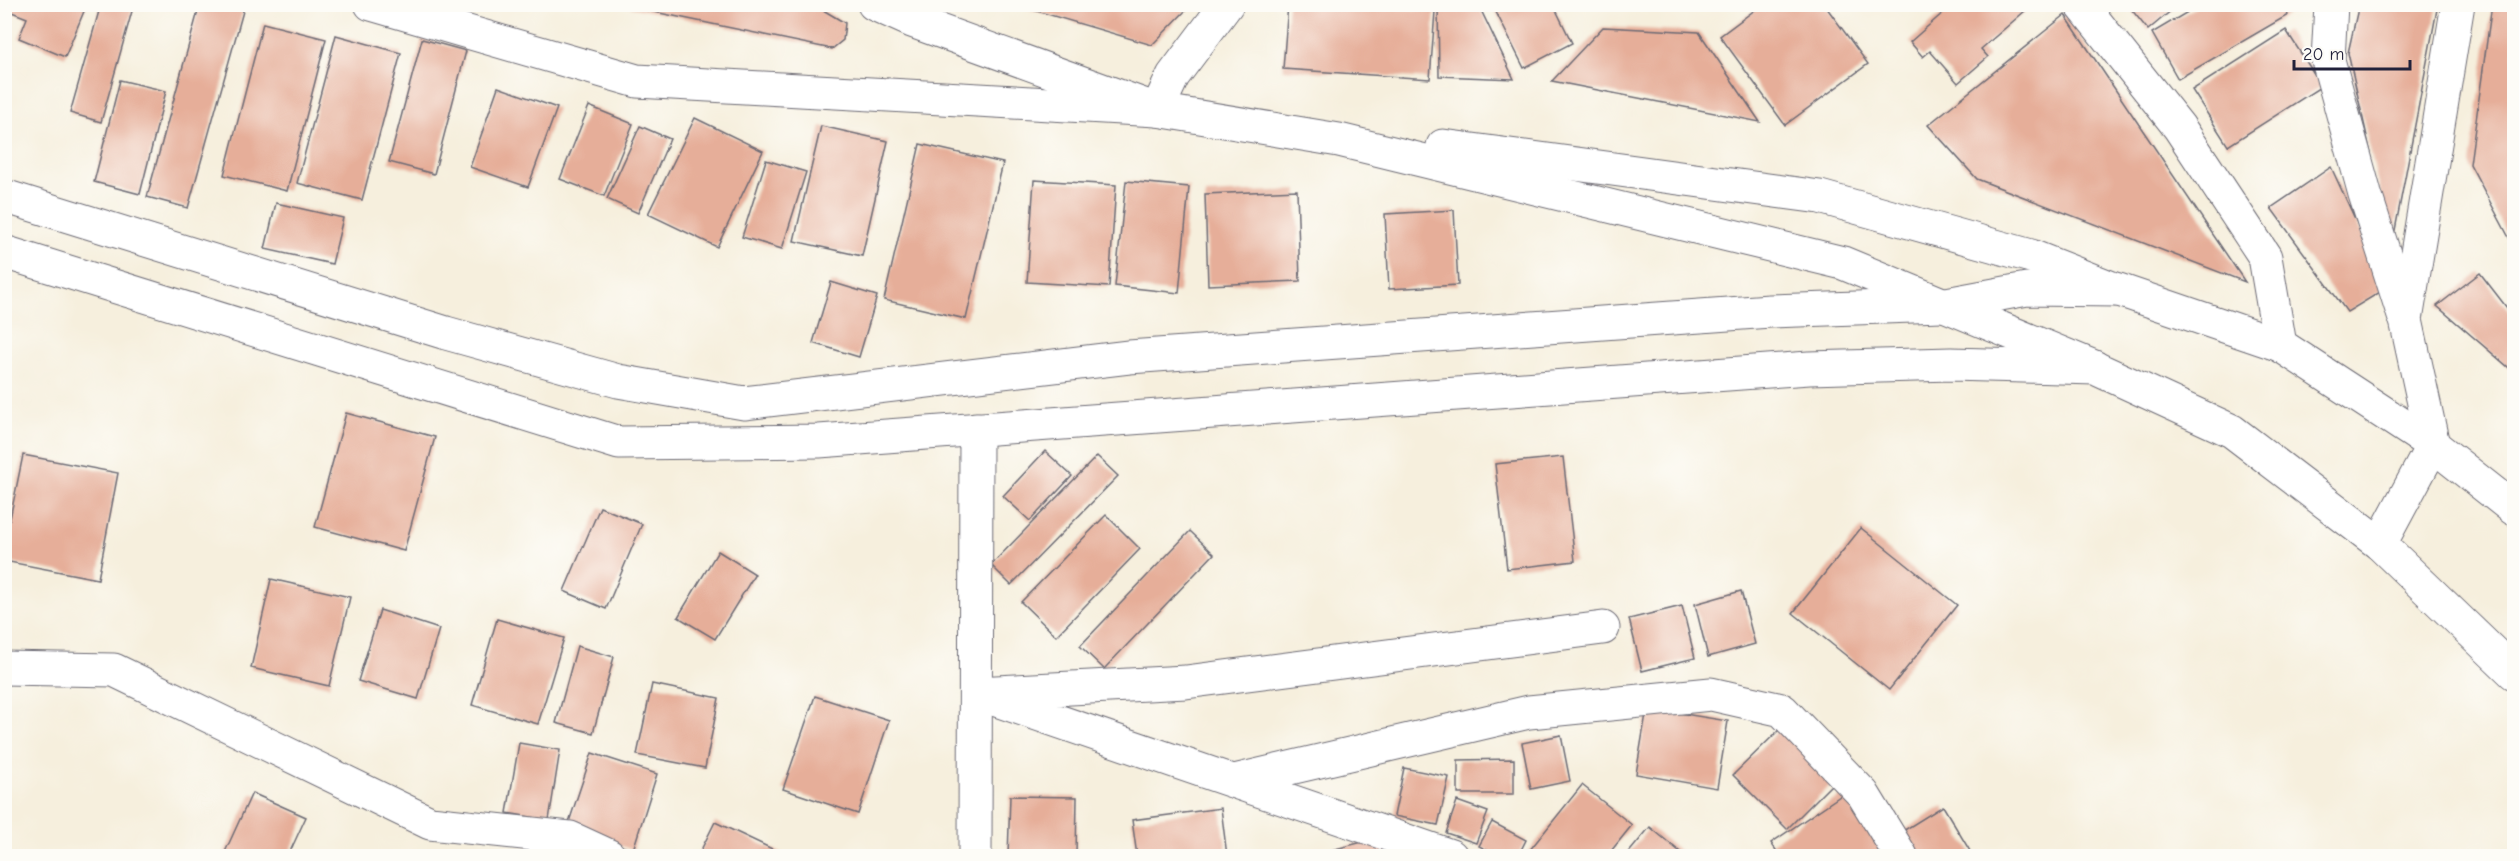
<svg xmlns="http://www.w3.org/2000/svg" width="2519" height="861" viewBox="0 0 2519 861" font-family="'Comic Neue',sans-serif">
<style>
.building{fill:#e6ae99}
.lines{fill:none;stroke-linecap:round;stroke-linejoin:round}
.minor-casing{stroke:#6c6a74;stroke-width:35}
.secondary-casing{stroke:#6c6a74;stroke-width:35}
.primary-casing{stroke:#6c6a74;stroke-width:35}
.minor{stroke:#fff;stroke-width:33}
.secondary{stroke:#fff;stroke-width:33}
.primary{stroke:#fff;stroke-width:33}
</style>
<rect width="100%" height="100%" fill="#fdfcf7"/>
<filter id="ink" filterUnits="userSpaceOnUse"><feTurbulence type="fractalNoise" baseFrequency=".0167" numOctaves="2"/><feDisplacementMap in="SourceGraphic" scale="12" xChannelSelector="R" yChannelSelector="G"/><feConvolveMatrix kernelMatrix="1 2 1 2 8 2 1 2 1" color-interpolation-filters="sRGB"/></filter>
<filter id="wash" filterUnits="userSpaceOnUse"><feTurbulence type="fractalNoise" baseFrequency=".008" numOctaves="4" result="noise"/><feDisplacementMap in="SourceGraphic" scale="24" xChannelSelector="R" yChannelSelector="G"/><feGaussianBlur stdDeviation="1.35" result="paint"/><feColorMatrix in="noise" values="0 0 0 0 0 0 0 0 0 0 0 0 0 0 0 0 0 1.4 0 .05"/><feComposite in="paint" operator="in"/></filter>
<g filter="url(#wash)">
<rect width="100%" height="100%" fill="#f6efdd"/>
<g id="blocks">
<g class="building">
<polygon points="4,4 87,4 65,57 19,38 27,18 4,9"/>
<polygon points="101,4 134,4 101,122 70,113"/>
<polygon points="200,4 245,4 188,208 147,197"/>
<polygon points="813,4 845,23 843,40 832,49 621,5"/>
<polygon points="1192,4 1152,45 1016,5 1017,4"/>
<polygon points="1288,4 1339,4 1435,11 1430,79 1283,69"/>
<polygon points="1438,4 1478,4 1514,79 1439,76"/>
<polygon points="1492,4 1553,4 1572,43 1524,68"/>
<polygon points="1763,4 1824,4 1868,64 1785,125 1720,36"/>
<polygon points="1953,4 2033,4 1981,49 1988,57 1958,83 1930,51 1923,57 1910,42"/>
<polygon points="2127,4 2179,4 2148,30"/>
<polygon points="2201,4 2281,4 2288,15 2178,79 2152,33"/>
<polygon points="2359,4 2438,4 2392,246 2348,53"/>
<polygon points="2492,4 2514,4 2514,247 2470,164"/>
<polygon points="2065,15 2245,282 1977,179 1928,125"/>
<polygon points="263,23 326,39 287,191 224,175"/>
<polygon points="1603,27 1699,32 1760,122 1552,81"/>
<polygon points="2286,30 2322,86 2228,146 2192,90"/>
<polygon points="336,35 401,53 362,200 297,183"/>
<polygon points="422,39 466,51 434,174 389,162"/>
<polygon points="120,80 166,91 140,194 94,182"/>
<polygon points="498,87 557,108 528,187 470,167"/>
<polygon points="589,106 633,124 604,196 560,179"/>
<polygon points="695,118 763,151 717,247 648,214"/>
<polygon points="640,126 670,139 638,213 607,199"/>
<polygon points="821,126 888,141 862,256 794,241"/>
<polygon points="920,144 1003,163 966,319 884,300"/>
<polygon points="766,160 806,172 782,249 742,237"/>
<polygon points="2331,167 2387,288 2347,312 2271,208"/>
<polygon points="1034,180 1116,185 1109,287 1027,282"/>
<polygon points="1126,181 1189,187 1179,293 1115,286"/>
<polygon points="1297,190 1300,281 1208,285 1205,194"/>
<polygon points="276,203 343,218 332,264 265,249"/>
<polygon points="1454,210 1458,285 1389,289 1385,214"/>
<polygon points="2480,273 2514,317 2514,372 2437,306"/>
<polygon points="831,282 877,296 859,357 813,343"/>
<polygon points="346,413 435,437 404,551 315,527"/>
<polygon points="1045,451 1072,476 1030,521 1003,496"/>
<polygon points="23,455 118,473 98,579 4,561 4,548"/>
<polygon points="1097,456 1118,476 1011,585 991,565"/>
<polygon points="1563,457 1575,561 1507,569 1495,464"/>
<polygon points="600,507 642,524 606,609 564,591"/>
<polygon points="1106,515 1140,549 1056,636 1021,602"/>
<polygon points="1861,528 1957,605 1889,690 1793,613"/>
<polygon points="1190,531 1214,554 1104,669 1080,646"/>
<polygon points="718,551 755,574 715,639 678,617"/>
<polygon points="271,579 350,597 329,686 251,668"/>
<polygon points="1741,591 1755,644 1708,657 1695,604"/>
<polygon points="1682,606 1695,658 1642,671 1629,619"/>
<polygon points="380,610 439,629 418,699 358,681"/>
<polygon points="497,619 564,638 538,724 472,705"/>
<polygon points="577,646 614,657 593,733 556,723"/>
<polygon points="652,684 719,698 705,768 637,755"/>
<polygon points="815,696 889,720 858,814 783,789"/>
<polygon points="1647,708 1728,721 1717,788 1636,774"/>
<polygon points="1782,727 1835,781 1787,829 1733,775"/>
<polygon points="1561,735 1570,781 1531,789 1522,743"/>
<polygon points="519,743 560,750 549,820 507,813"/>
<polygon points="592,753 657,774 633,850 567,828"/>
<polygon points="1514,759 1514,794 1458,794 1458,760"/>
<polygon points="1404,768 1449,777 1438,825 1394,816"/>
<polygon points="1582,785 1632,825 1607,856 1525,856"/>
<polygon points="1846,792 1884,850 1874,856 1780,856 1771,843"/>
<polygon points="252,793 306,817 288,856 234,856 225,852"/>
<polygon points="1010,796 1077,797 1076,856 1008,856"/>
<polygon points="1457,801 1488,812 1476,843 1446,833"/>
<polygon points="1943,806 1973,856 1912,856 1898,834"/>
<polygon points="1221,808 1227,856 1137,856 1132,820"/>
<polygon points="715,822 787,856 698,856"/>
<polygon points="1492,822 1526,840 1518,856 1499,856 1479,846"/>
<polygon points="1650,827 1685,856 1626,856"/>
<polygon points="1382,837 1404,856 1308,856"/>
</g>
</g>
</g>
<g filter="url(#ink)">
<use href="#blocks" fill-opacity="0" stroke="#6c6a74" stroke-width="1.5"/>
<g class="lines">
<defs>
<g id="minor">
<polyline points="874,4 912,21 1157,110 1173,76 1227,4"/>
<polyline points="2081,4 2179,127 2265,257 2280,345"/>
<polyline points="2331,4 2328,60 2365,194 2404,316"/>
<polyline points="2433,445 2406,320 2458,4"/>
<polyline points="4,668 114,670 430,823 570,838 609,856"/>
<polyline points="1234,781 1529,712 1711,694 1782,710 1863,794 1901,856"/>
<polyline points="975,856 976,429"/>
<polyline points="1451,856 976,693 1186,682 1603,628"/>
</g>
<g id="secondary">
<polyline points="371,4 637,81 1157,110 1339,140 1843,263 2094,367"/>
<polyline points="1443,146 1820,197 2031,256 2117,290"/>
</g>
<g id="primary">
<polyline points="4,196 446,333 618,381 744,403 1129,357 1770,311 1941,305 2027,289 2119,290 2280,345 2433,445 2514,509"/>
<polyline points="4,252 619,443 819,441 1809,368 1951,364 2095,368 2232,431 2380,544 2514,673"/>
<polyline points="2380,544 2433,445"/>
</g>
</defs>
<use href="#minor" class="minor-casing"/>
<use href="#secondary" class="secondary-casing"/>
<use href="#primary" class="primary-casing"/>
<use href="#minor" class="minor"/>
<use href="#secondary" class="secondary"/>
<use href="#primary" class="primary"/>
</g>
</g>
<rect width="2519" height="861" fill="none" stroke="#fdfcf7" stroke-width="24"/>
<path d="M2294 60v9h116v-9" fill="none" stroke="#22223b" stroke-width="3"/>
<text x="2303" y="60" font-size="18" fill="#22223b" stroke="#fdfcf7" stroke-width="4.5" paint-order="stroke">20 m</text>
</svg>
